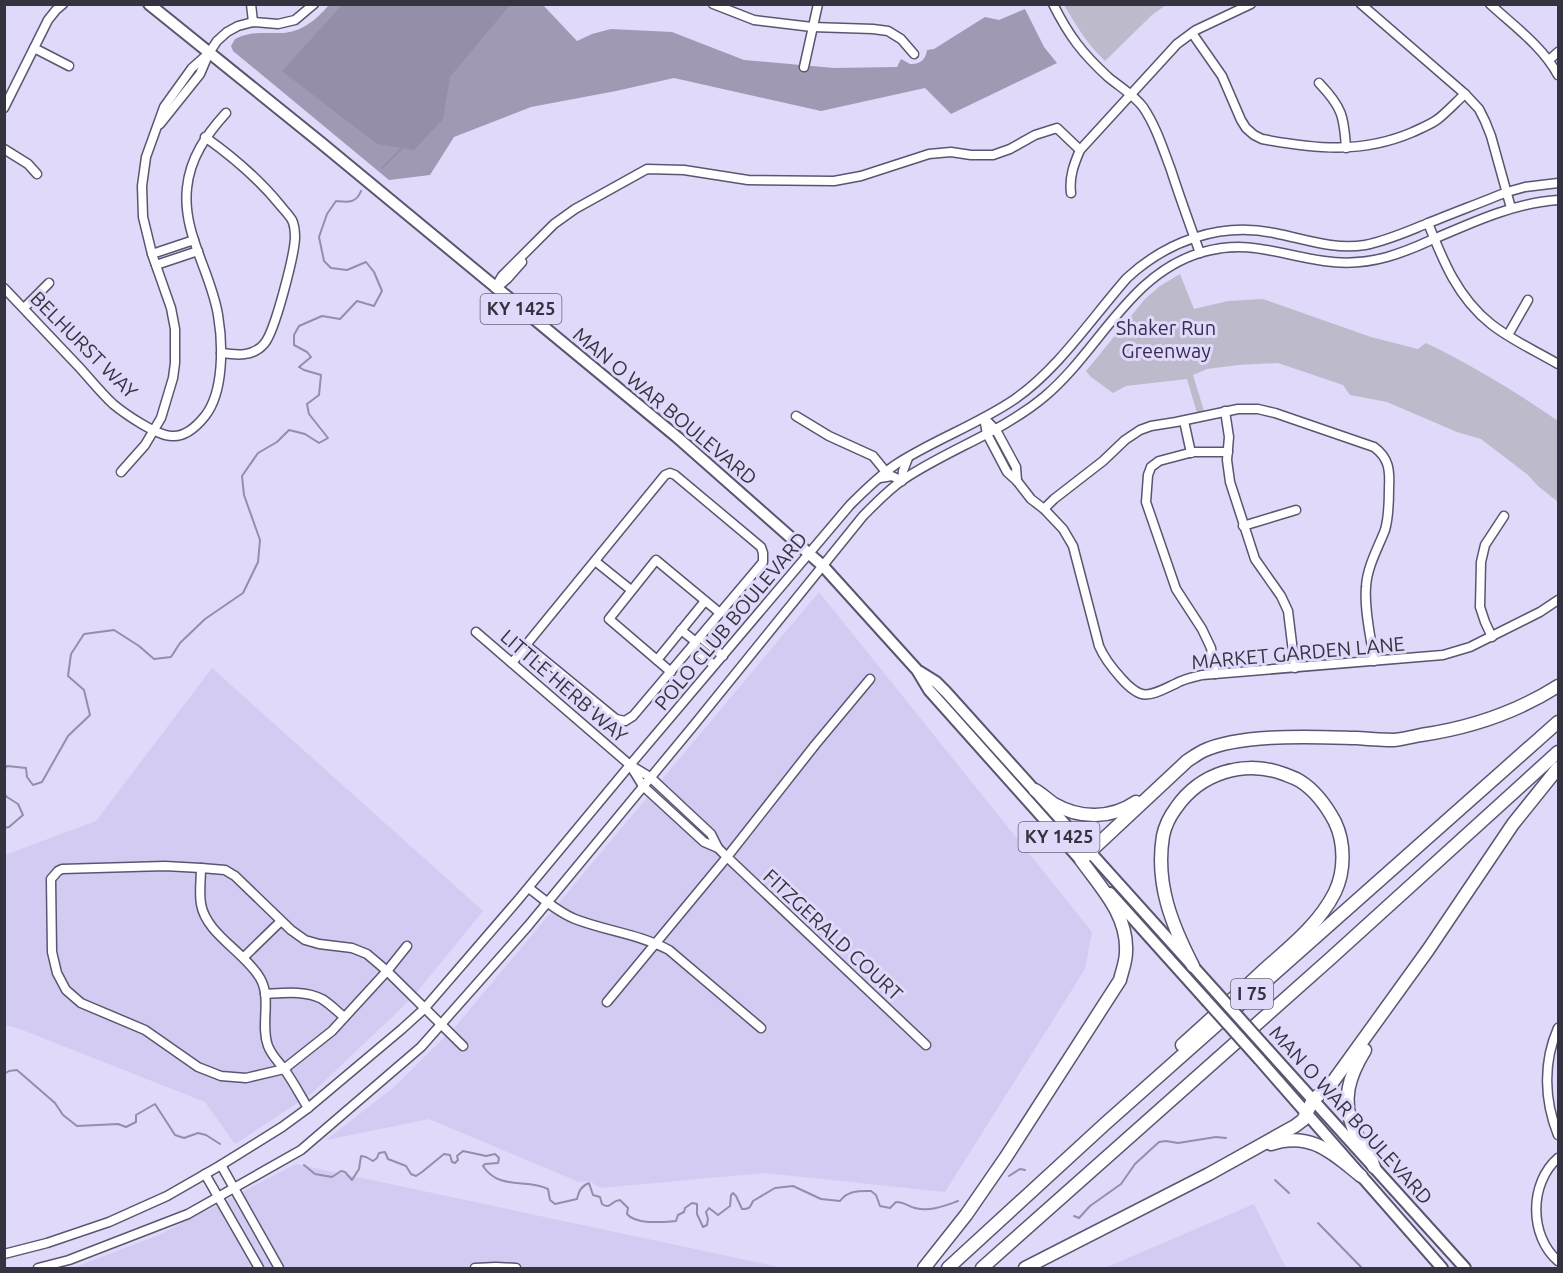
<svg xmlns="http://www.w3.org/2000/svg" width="1563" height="1273" viewBox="0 0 1563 1273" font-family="Ubuntu,sans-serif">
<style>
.built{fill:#d3cbf1}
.green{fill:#bdbacb}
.forest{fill:#9f99b4}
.water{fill:#948ea9}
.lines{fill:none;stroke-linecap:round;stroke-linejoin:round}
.stream{stroke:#948ea9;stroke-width:2}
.minor-casing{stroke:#5b5570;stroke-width:11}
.major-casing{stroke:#5b5570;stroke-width:14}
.highway-casing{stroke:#5b5570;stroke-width:15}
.minor{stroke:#fff;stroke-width:8}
.major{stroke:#fff;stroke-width:10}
.highway{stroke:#fff;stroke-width:12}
.major-bridge-casing{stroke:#5b5570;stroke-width:14;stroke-linecap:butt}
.major-bridge{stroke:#fff;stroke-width:10}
.labels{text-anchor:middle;stroke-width:6;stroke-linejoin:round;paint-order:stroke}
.shield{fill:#e0d9fa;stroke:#696578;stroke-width:1.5}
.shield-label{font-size:18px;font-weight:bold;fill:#363340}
.park-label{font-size:20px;fill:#382c54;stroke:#e0d9fa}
.street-label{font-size:20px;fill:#363340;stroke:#e0d9fa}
</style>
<rect width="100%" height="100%" fill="#e0d9fa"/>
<g class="built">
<polygon points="819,592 1092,932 1085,969 945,1192 765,1173 600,1188 590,1181 579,1182 429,1119 326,1140 394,1087 455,1027"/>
<polygon points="212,668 483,911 413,997 311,1094 235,1144 205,1102 20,1029 5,1025 5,855 96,821"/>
<polygon points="296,1164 784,1268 73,1268 159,1235"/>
<polygon points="1254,1204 1286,1268 1105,1268"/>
</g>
<g class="green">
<path d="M1064,5h102l-14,10 -47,46c-18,-17 -29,-36 -41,-56z"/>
<path d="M1180,274l14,35 34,-8 35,-2 108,38 47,12 8,-6c46,22 90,49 132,78v81l-20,-16 -10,-11 -47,-36 -24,-7 -70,-30 -37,-7 -7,-10 -65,-22 -40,2 -31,4 -14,6 11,36 -7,2 -10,-34 -61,7 -13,7 -22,-16 -5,-6 59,-72 15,-13z"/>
</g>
<path class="forest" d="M542,4l35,37 15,-7 19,-5 61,3 72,28 90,8 63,-1 4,-8 9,5c10,1 16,-5 17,-14l7,-1 51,-32 14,3 26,-11 19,38 13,16 -106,51 -26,-26 -104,23 -147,-33 -58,13 -85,16 -77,30 -24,38 -41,5 -156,-129 -2,-5 4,-7c14,-7 26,-6 42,-6 23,1 38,-12 52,-28z"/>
<polygon class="water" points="343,4 510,4 510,5 450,77 443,119 414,150 377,144 282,71"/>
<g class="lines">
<g class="stream">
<polyline points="382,168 404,146"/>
<path d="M4,770l3,-4 19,2 1,9 6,8 9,-3 26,-46 22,-21 -6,-25 -16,-14 3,-22 13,-20 30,-4 25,16 15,13 17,-2 9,-14 25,-24 38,-26 15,-31 2,-22 -16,-45 -2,-19 16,-23 19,-11 12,-12 16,4 14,9 9,-5 -19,-24 -2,-10 12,-9 2,-20 -17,-5 -5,-3 12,-10 -4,-5 -13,-7v-10l5,-9 23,-10 18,3 17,-18 17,5 8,-15 -8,-19 -8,-10 -19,8 -16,-2 -7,-7 -5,-24 8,-23 9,-13c11,1 20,3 25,-10"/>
<polyline points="4,794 7,797 18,804 23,815 9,827 4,828"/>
<polyline points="4,1074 9,1071 17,1070 55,1103 63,1115 77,1126 118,1124 126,1127 136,1122 136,1115 155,1104 175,1135 184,1138 198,1133 206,1135 220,1144"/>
<path d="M304,1165l11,9 17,3 9,-6 4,1 7,8 7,-11 2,-13 5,1 7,4 4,-3 2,-5 6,-1 3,7 18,7 5,8 5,2 6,-4 22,-18 6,1 2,7 3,1 3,-3 -1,-4 6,-5 23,5 9,-2 4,4 -1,5 -13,1 -2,2c16,25 44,12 65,23l2,11 5,4 22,-5c2,-8 4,-13 12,-16l4,12 7,2 2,7c9,6 8,-3 18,-4l8,8 -1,6c9,11 36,8 49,7l2,-6 6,-3 1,-4 7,-5 5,1v10l6,13 4,-2 1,-6 -2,-7 3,-4 9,7 12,-9 1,-11 2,-2 3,3 6,13c7,0 8,-1 11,-8l22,-13 18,-2 28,13 19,2c8,-11 19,-10 31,-10l5,4 4,11 10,2 6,-6c8,0 12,4 19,6 15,4 29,-2 43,-7"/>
<polyline points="1009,1176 1020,1169 1025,1170"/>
<polyline points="1275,1180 1289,1193"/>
<polyline points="1074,1216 1079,1218 1090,1206 1121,1184 1135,1164 1159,1142 1166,1141 1178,1143 1216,1137 1226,1138"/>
<polyline points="1318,1223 1362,1268"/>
</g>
<defs>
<g id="minor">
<polyline points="251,4 253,22"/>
<polyline points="713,4 754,20 812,27 873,29 888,31 901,39 914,54"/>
<path d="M1053,4c16,32 29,49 55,73 12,10 26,18 35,30 13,19 20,42 28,63 9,28 19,55 29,83"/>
<polyline points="1361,4 1465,94 1479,109 1485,121 1491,136 1511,208"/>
<path d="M1490,4c24,22 52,42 68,71"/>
<path d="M1192,33l30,43 19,44 5,8 8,7 8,4c53,10 100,15 151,-7 8,-4 17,-7 25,-13 9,-7 18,-17 27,-25"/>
<polyline points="34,48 69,66"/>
<polyline points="1549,60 1558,52"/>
<polyline points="804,67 818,4"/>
<path d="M1319,83c23,24 25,33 27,65"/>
<polyline points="4,108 48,20 56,10 63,4"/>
<polyline points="160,124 200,74 209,53 217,41 227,32 238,26 253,22 278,24 295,20 314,4"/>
<path d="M205,137c28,20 54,42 75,68 4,5 9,10 12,15 3,6 3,12 3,18 -1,18 -20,94 -31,106 -11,13 -27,11 -43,9"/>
<polyline points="4,149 28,164 37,174"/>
<path d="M1071,193c-2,-16 3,-29 9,-43l97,-106 19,-14 55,-26"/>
<path d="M1428,223c15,38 30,75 63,101 20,16 45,27 67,40"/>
<polyline points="152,254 194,240"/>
<polyline points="156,265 198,251"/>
<polyline points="500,285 507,279 522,262"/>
<path d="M4,288c25,26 50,53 75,79 11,12 22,26 34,37 12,10 44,32 59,32 14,1 25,-10 33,-20 19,-24 18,-72 13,-101 -7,-43 -36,-82 -31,-127 3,-30 19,-53 39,-75"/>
<polyline points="495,288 502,276 554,224 575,209 647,169 684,170 748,180 834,181 861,176 929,154 951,152 971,155 993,155 1010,149 1035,135 1057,128 1080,150"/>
<polyline points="24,308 49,283"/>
<polyline points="1508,335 1528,300"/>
<polyline points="1225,411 1229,437 1227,460 1230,482 1255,559 1281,596 1288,611 1295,668"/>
<polyline points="796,416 829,436 873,456 886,472"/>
<path d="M984,418l3,16 20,38 10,9 14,18 13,10 19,20 10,17 26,100c5,12 13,22 22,32 21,24 28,18 54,6 8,-5 18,-7 27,-9l241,-20 27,-8 70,-35 18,-12"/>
<polyline points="984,418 996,430 1016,467 1017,481"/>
<polyline points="1184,421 1191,453"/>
<polyline points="121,472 145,445 161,418 173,378 175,363 175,329 171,308 152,254 143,217 142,186 146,157 164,107 192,68 209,53"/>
<polygon points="670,473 675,475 761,547 763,553 763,562 633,716 625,721 616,719 526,645 665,475"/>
<polyline points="880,478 892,476 902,481 903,471 908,458"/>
<path d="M1044,509l10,-10 49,-38 22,-21 15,-10 11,-4 25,-4 62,-13h20l17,4 99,34c15,11 16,23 15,41 0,14 0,28 -4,42 -7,18 -18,37 -19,57 -2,24 5,50 8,74"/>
<polyline points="1243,526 1296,510"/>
<polyline points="595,561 631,590"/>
<polyline points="681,630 696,642"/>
<polyline points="476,632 630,765 650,777 711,834 718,848"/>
<polyline points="700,637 723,656"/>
<polyline points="1492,637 1485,622 1480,607 1481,562 1485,545 1504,516"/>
<polyline points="692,647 714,665"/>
<polyline points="657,660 705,601"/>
<polyline points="512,663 526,645"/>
<polyline points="671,672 609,619 656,560 720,613"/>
<polyline points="1215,674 1211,648 1202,629 1176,589 1146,502 1148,475 1151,467 1159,461 1193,452 1228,452"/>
<polyline points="630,765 643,786 704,842 718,848 727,857 926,1045"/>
<polyline points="201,868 165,866 62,869 58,871 51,879 52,952 57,973 66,990 81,1003 145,1030 198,1067 221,1076 246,1078 284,1069 332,1031 387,971 407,946"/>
<path d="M529,888c14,11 29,24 46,31 31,12 64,15 94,31l92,78"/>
<polyline points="244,957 281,921"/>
<path d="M265,994c18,-1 40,-4 57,5 8,5 15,12 22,18"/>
<polyline points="607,1002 727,857 815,745 870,679"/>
<path d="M1558,1028c-15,34 -14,72 0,107"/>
<path d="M308,1108c-8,-13 -15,-27 -24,-39 -6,-8 -12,-13 -16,-23 -8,-21 4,-48 -8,-68 -15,-26 -54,-44 -59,-74 -2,-11 0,-25 0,-36l24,2 10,6 56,54 14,10 14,4 33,4 15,6 20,17 76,75"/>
<path d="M1558,1158c-29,25 -29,78 0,103"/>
<polyline points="221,1165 279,1268"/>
<polyline points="205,1174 259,1268"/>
<path d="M4,1254l43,-11 62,-21 58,-26 54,-31 61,-38 26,-19 94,-79 22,-20 94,-109 112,-135 220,-260c14,-14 28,-28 45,-40 38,-25 82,-40 120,-66 44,-31 76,-80 112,-121 40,-37 93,-56 147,-45 31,6 59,17 91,12 21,-4 41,-13 61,-21 27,-11 54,-21 81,-32l18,-5 33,-4"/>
<path d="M38,1268l31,-8 119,-46 113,-64 120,-103 107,-121 166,-201 169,-209c13,-13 25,-26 41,-37 45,-30 98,-47 140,-82 56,-47 85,-124 159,-145 47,-13 76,3 121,9 21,3 42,2 63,-4 14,-4 29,-10 42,-16 42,-18 84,-38 129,-41"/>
<polyline points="475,1268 496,1267 516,1268"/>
</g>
<g id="major">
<polyline points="149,4 320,142 677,437 823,566 917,670 929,690 1086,866"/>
<polyline points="920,672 936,682 946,692 1216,992"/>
<polyline points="1110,893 1206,1000"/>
<polyline points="1268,1050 1465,1268"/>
<polyline points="1259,1059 1442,1268"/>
</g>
<g id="highway">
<path d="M1035,790c7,4 13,10 19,14 26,15 57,15 82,-2"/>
<path d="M1182,1045c28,-25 56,-51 83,-76 26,-23 54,-45 70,-77 10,-21 10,-49 0,-70 -8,-15 -19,-31 -35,-41 -5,-3 -11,-5 -16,-7 -40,-15 -84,-1 -108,34 -6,8 -11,18 -13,28 -8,48 9,89 30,130"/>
<path d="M1365,1050c-16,26 -24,50 -11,80 4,9 10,16 15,24 2,4 3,9 5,13"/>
<path d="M1271,1144c40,-13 61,9 90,32"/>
<path d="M924,1268l42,-53 40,-58 114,-177c2,-9 6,-18 6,-28 2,-37 -25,-64 -45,-92l106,-99c5,-3 10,-7 16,-10 38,-18 112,-14 154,-13 12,1 25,2 37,2 9,-1 18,-3 27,-5 48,-7 96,-23 137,-49"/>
<polyline points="948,1268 1106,1123 1558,722"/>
<polyline points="982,1268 1331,958 1558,752"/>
<polyline points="1025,1268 1209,1174 1295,1126 1303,1120 1313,1100 1332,1083 1428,950 1513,824 1558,768"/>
</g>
</defs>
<use href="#minor" class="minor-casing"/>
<use href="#major" class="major-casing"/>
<use href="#highway" class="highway-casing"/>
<use href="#minor" class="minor"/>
<use href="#major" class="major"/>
<use href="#highway" class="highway"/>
<defs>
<g id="major-bridge">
<polyline points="1216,992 1268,1050"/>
<polyline points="1206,1000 1259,1059"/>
</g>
</defs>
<use href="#major-bridge" class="major-bridge-casing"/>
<use href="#major-bridge" class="major-bridge"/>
</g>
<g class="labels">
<g class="shield">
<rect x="480.5" y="294" width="81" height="30" rx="4.5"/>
<rect x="1018.5" y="822" width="81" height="30" rx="4.5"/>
<rect x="1231" y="979" width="42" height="30" rx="4.5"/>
</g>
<g class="shield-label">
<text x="521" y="315">KY 1425</text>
<text x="1059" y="843">KY 1425</text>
<text x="1252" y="1000">I 75</text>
</g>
<g class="park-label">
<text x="1166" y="335">Shaker Run<tspan x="1166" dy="23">Greenway</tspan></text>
</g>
<g class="street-label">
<text transform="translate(84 345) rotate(45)" y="7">BELHURST WAY</text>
<text transform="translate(665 406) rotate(40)" y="7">MAN O WAR BOULEVARD</text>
<text transform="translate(731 621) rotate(-50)" y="7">POLO CLUB BOULEVARD</text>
<text transform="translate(1298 653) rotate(-5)" y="7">MARKET GARDEN LANE</text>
<text transform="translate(564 686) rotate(41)" y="7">LITTLE HERB WAY</text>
<text transform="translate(833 935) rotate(43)" y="7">FITZGERALD COURT</text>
<text transform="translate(1351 1115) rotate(48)" y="7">MAN O WAR BOULEVARD</text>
</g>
</g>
<rect width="1563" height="1273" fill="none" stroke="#363340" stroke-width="12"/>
</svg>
